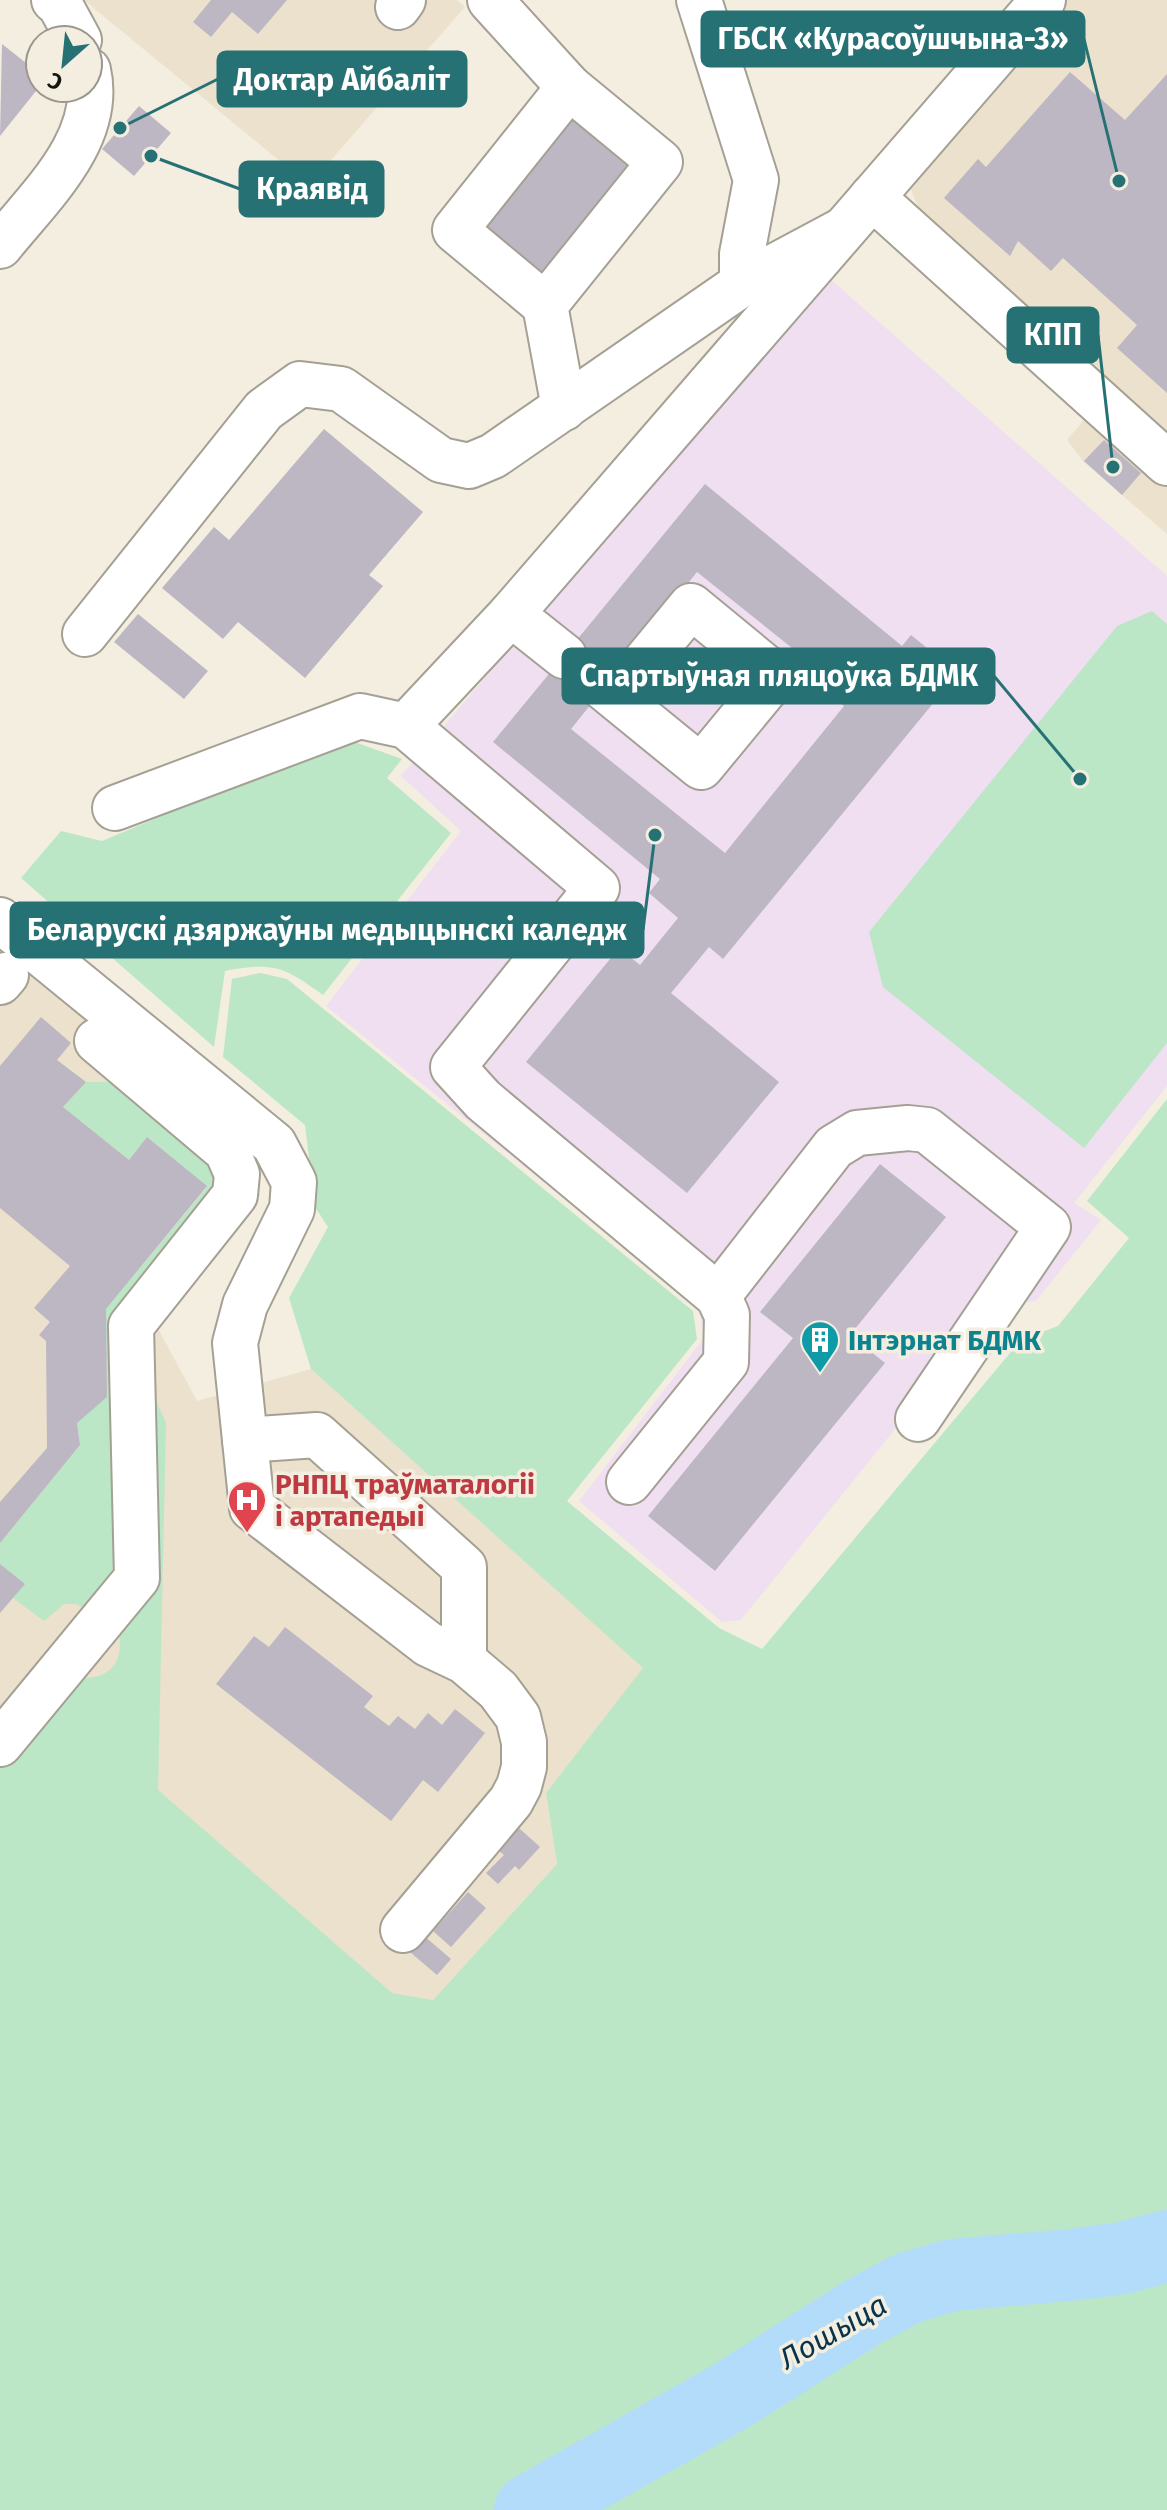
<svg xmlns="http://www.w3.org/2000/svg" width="1167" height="2510" viewBox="0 0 1167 2510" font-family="'Fira Sans',sans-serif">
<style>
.built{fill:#ebe1cd}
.education{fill:#efdff1}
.green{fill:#bbe7c6}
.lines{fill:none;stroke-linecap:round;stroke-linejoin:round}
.river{stroke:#b2dcfa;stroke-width:72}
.building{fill:#bdb7c4;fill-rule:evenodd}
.minor-casing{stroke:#a5a094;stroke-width:48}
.minor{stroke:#fff;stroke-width:44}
.labels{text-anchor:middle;stroke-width:7;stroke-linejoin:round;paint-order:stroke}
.culture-label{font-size:28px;font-weight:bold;fill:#0d838f;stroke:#f4eee1;text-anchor:start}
.health-label{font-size:28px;font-weight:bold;fill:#be3a42;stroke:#f4eee1;text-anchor:start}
.water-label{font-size:30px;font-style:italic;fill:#07334c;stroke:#f4eee1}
.leader{fill:none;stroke:#267174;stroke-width:3}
.callout-dot{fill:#267174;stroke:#f4eee1;stroke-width:3}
.callout{fill:#267174;stroke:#267174;stroke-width:3}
.callout-label{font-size:30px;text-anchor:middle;font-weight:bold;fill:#fff}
</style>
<rect width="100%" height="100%" fill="#f4eee1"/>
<g class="built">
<polygon points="84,0 457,0 465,7 309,185"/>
<polygon points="1067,0 1167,0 1167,534 1084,462 1067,440 1099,402 1109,381 925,225 910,187 924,167"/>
<polygon points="0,947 243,1152 260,1195 155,1323 197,1401 311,1369 644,1668 546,1793 557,1864 433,2000 392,1994 0,2328"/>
</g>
<polygon class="education" points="828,277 1167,576 1167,1086 1074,1203 1101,1220 1036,1301 995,1305 741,1620 722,1622 579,1501 704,1338 699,1308 326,1006 461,831 401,776"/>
<g class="green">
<polygon points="1152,611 1167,624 1167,1043 1084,1148 883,987 869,932 1117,626"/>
<path d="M346,739l56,20 -15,19 64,55 -128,162c-40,-29 -49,-33 -98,-24l-11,76 -193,-169 40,-47 41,10z"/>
<path d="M260,973l27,6 406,332 4,28 -130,162 152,127 43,21 259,-309 37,-14 71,-88 -42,-37 80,-102v1411h-1167v-750l70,-84c34,8 57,-10 48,-46l35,-236 13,29 -8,367 234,203 41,7 124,-136 -11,-71 97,-125 -332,-299 -22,-71 39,-71 -13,-20 -10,-82 -82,-68 9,-78z"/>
<polygon points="86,1082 128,1082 227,1184 121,1319 125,1576 86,1609 76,1604 64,1604 44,1621 13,1598 24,1584 0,1564 0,1543 80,1445 77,1423 106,1309 207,1187 147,1137 129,1160 63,1107"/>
</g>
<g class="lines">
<polyline class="river" points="530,2510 736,2393 863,2312 908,2288 952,2275 1070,2265 1123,2258 1167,2246"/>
</g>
<g class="building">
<polygon points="211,0 287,0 258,34 232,12 211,37 193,22"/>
<polygon points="2,44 40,74 40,86 0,136"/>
<polygon points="1070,72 1125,120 1167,74 1167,393 1117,348 1137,325 1063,258 1051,271 1018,241 1010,256 944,198 978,159 986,167"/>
<polygon points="579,103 643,155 542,278 478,226"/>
<polygon points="139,106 171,133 134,176 102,149"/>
<polygon points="324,429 423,512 369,575 383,586 305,678 238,622 223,639 162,588 214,527 229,540"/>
<polygon points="1104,440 1141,473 1122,495 1084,461"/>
<path d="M705,484l197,162 9,-11 47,38 -235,286 -14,-12 -38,46 108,89 -92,111 -161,-131 93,-114 21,17 38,-47 -29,-25 11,-14 -167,-137zM697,572l120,96 -8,10 35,28 -119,147 -154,-124z"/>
<polygon points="138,614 208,671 184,699 114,642"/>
<polygon points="41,1017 71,1043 57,1060 86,1082 63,1107 129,1160 147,1137 207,1186 106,1309 107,1397 77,1423 80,1445 0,1543 0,1502 47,1448 46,1341 39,1335 50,1322 34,1308 70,1266 0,1208 0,1066"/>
<polygon points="880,1164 946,1217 850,1335 885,1363 715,1571 648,1516 793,1338 760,1312"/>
<polygon points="0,1564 25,1584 0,1613"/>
<polygon points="285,1627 373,1696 364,1707 389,1726 398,1716 415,1729 428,1713 442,1725 455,1709 485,1733 438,1792 423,1780 391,1821 216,1684 254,1636 269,1647"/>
<polygon points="519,1828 540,1847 519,1870 515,1866 498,1884 486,1873 504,1855 498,1850"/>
<polygon points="468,1892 486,1908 451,1947 433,1931"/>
<polygon points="417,1930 451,1959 437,1975 403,1946"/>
</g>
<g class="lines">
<defs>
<g id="minor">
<polyline points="54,0 60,5 79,40"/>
<polyline points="490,0 569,87 660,162 545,305 564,408"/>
<polyline points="699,0 756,180 742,254 742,284"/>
<polyline points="398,7 403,0"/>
<polyline points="872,197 1167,463"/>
<path d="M0,246c39,-49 104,-107 88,-176"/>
<polyline points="545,305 455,230 569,87"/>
<polyline points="511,614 564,656"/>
<polyline points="85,634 264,410 300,384 341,389 441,460 469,466 493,456 742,284 843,230"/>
<polyline points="604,688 701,767 776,676 691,606 616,697"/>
<polyline points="406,726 511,614 1043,0"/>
<polyline points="115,808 360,716 406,726 597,888 453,1067 483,1100 718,1296 727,1315 726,1362 629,1482"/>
<polyline points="0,920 274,1144 294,1182 292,1209 245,1305 235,1343 252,1508 428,1644 464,1661 498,1690 518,1717 524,1742 524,1767 519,1786 511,1801 403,1930"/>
<polyline points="0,982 6,975"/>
<polyline points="718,1296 834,1147 857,1133 908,1128 927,1130 1048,1227 918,1419"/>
<polyline points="245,1440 317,1435 464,1567 464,1661"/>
<polyline points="0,1744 137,1578 131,1326 235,1195 237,1174 227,1151 97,1041"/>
</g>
</defs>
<use href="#minor" class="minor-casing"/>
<use href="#minor" class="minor"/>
</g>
<defs>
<symbol id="building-pin" viewBox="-11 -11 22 30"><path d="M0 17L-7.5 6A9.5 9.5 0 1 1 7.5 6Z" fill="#0f9aa8" stroke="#f4eee1"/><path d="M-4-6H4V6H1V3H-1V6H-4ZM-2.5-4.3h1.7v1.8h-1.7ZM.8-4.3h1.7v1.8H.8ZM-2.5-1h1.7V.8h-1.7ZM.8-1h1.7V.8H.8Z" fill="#fff"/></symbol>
<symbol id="hospital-pin" viewBox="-11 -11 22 30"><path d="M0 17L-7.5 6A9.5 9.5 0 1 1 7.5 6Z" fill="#e0444e" stroke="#f4eee1"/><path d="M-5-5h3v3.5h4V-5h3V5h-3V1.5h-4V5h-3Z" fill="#fff"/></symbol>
</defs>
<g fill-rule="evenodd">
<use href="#building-pin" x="798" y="1318" width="44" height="60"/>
<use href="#hospital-pin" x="225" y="1478" width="44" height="60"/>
</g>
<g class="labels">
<g class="culture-label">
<text x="848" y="1350">Інтэрнат БДМК</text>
</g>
<g class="health-label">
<text x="275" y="1494">РНПЦ траўматалогіі<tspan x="275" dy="32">і артапедыі</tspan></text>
</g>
<g class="water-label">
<text transform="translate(833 2332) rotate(-30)" y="10">Лошыца</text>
</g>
</g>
<path class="leader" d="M1119 181L1084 39M120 128L218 79M151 156L240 189M1113 467L1098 335M1080 779L994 676M655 835L643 930"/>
<g class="callout-dot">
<circle cx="1119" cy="181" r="8"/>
<circle cx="120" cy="128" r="8"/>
<circle cx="151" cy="156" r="8"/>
<circle cx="1113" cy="467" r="8"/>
<circle cx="1080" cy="779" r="8"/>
<circle cx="655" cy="835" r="8"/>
</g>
<g class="callout">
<rect x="702" y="12" width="382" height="54" rx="8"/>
<rect x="218" y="52" width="248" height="54" rx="8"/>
<rect x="240" y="162" width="143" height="54" rx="8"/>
<rect x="1008" y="308" width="90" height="54" rx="8"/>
<rect x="563" y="649" width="431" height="54" rx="8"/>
<rect x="11" y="903" width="632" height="54" rx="8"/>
</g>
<g class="callout-label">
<text x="893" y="49">ГБСК «Курасоўшчына-3»</text>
<text x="342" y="90">Доктар Айбаліт</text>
<text x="312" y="199">Краявід</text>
<text x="1053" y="345">КПП</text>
<text x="779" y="686">Спартыўная пляцоўка БДМК</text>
<text x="327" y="940">Беларускі дзяржаўны медыцынскі каледж</text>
</g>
<g transform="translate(64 64) rotate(207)"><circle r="38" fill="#f4eee1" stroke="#9b978d" stroke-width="2"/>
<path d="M0-6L14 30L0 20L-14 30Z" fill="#267174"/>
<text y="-12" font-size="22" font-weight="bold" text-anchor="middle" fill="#16140f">С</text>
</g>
</svg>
